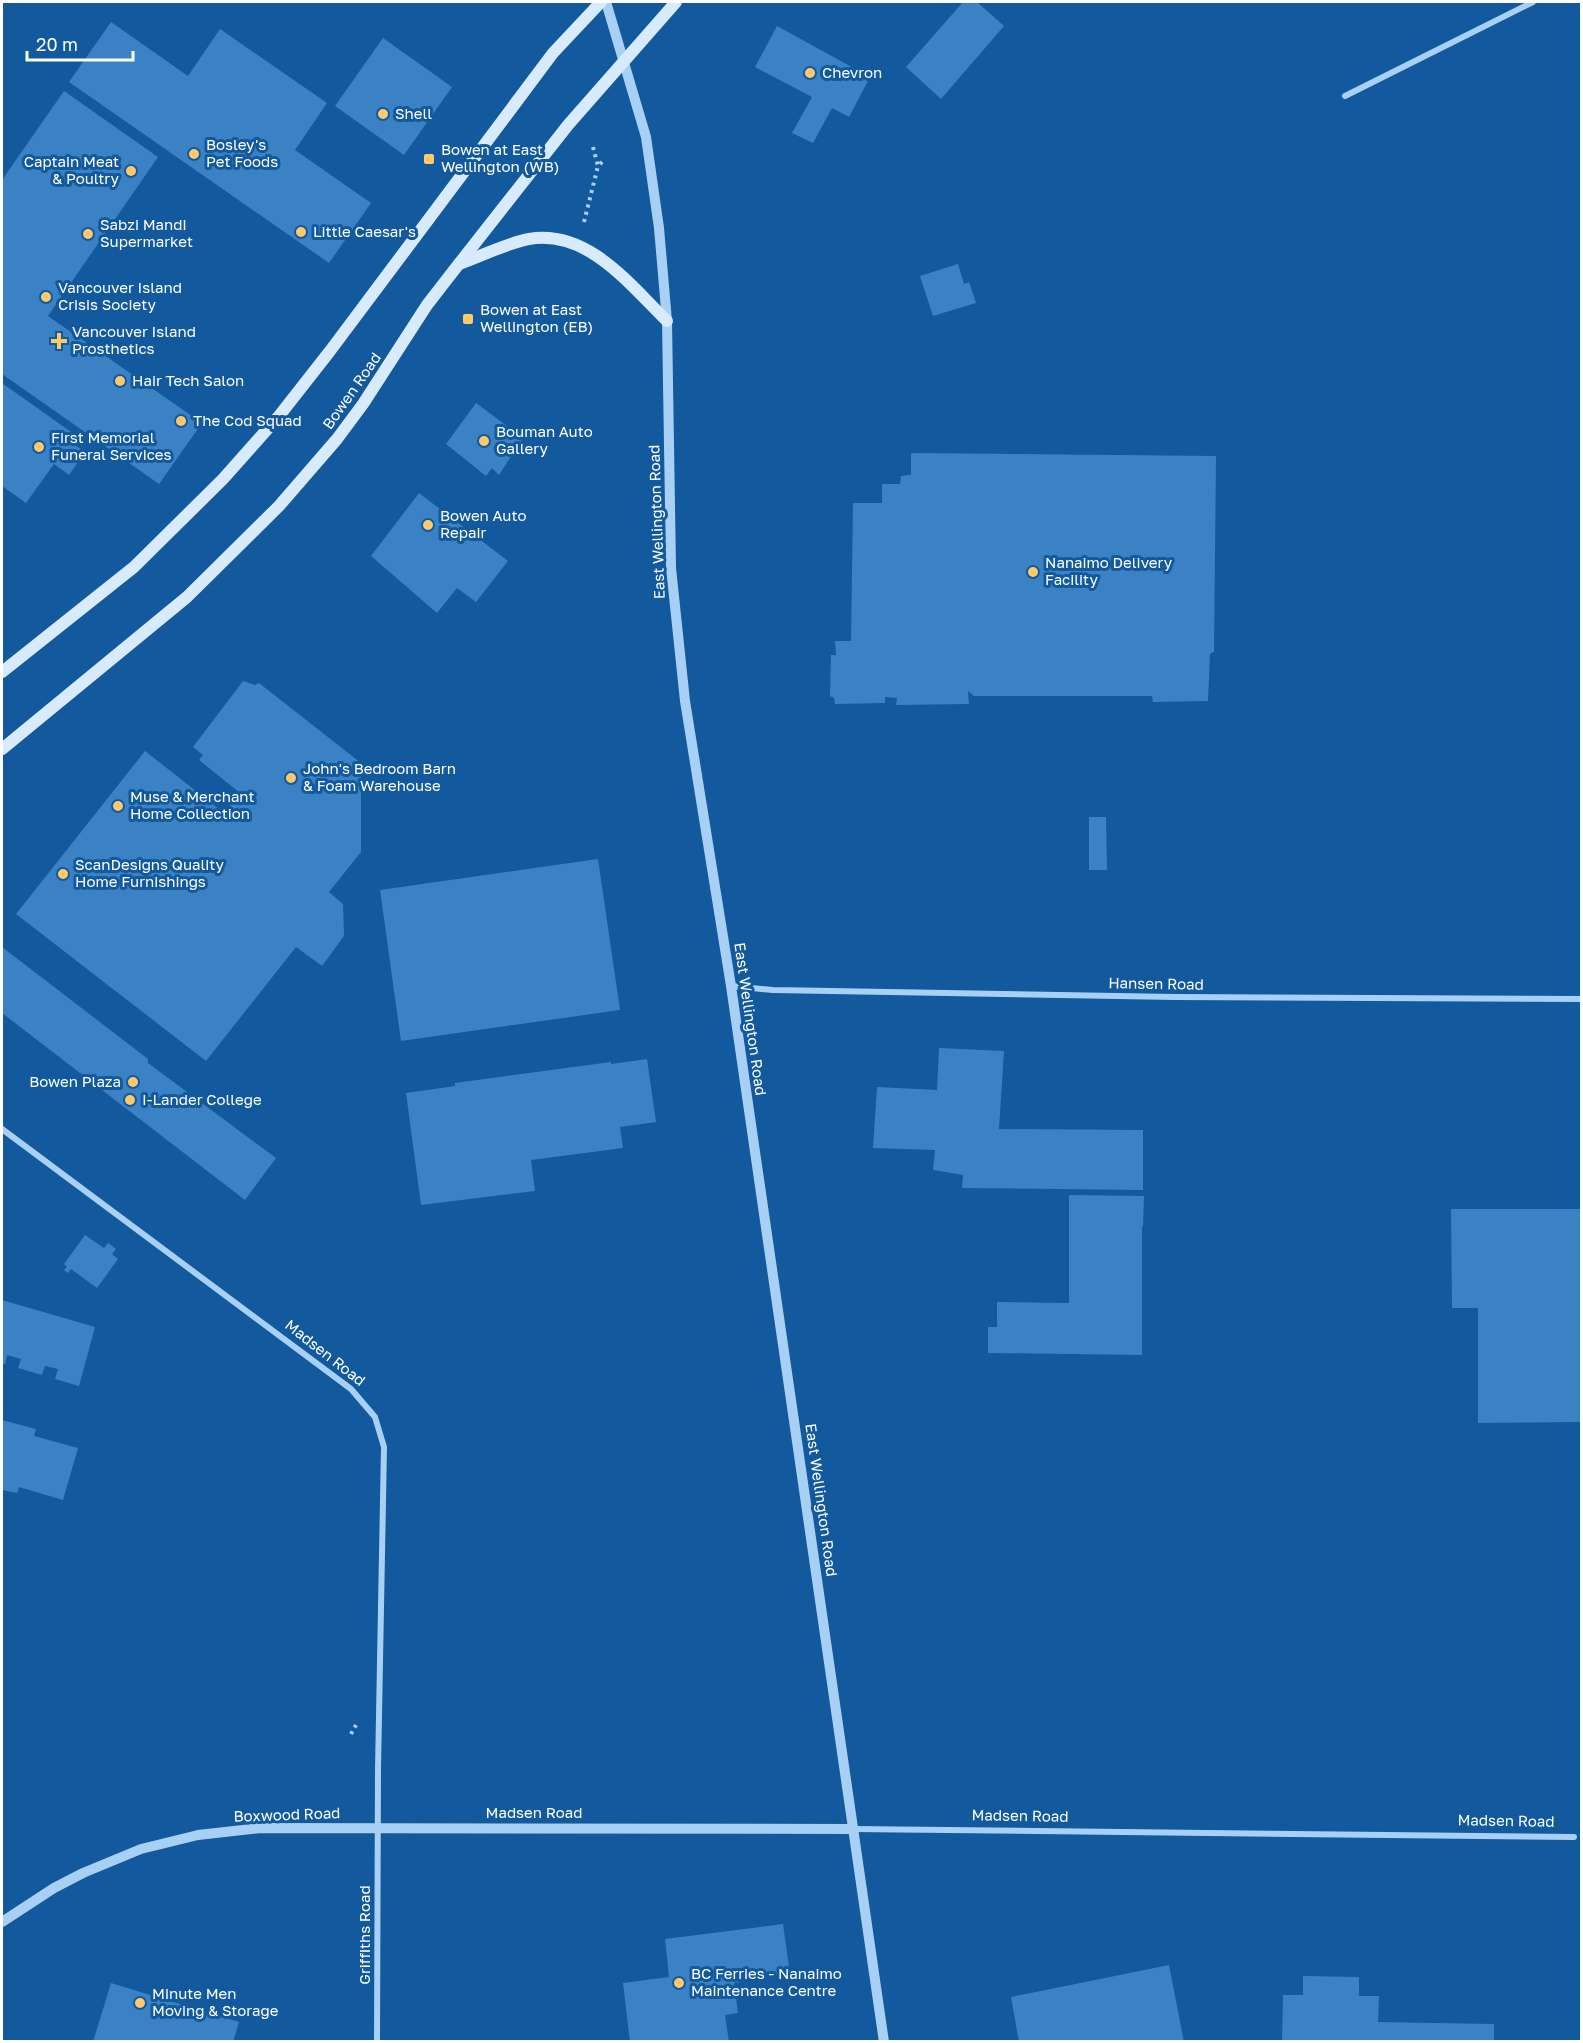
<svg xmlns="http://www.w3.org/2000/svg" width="1583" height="2043" viewBox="0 0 1583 2043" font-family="'Golos Text',sans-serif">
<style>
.building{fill:#3b82c4}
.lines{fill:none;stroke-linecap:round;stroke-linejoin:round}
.path{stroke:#a8d0f4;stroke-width:4;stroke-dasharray:3 4.5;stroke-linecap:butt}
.minor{stroke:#a8d0f4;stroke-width:6}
.tertiary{stroke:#a8d0f4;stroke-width:10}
.secondary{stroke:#d8ebfd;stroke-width:12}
.poi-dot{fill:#ffc96b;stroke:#12599d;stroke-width:2}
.labels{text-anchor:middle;stroke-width:6;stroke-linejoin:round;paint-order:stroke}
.poi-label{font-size:15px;fill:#fff;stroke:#12599d;text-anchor:start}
.street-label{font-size:15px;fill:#fff;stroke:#12599d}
</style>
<rect width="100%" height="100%" fill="#12599d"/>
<g class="building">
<polygon points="963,2 977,2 1004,26 941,99 906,67"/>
<polygon points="111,22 188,76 220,29 327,103 295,150 371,203 329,263 69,82"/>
<polygon points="777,26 870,77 849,117 832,108 813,143 792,133 812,97 755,67"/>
<polygon points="383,38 452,87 404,155 335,106"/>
<polygon points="64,91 158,157 48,316 202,423 159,484 2,374 2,180"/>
<polygon points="958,264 964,284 969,282 976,303 933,316 920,276"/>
<polygon points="2,383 74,434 69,441 85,452 69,475 54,464 26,503 2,486"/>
<polygon points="476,403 523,438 499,475 492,468 486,476 446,444"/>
<polygon points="911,453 1216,456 1214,652 1211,653 1210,655 1208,701 1153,702 1152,696 974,696 968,691 969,704 896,705 897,698 885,697 885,703 835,704 834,698 830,696 831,655 836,655 835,641 851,641 853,503 882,503 882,484 900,484 901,476 911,475"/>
<polygon points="419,493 508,561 476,602 457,588 437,613 371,556"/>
<polygon points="243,681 255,685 259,683 361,763 361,852 329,892 343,904 344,936 322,966 296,947 206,1061 16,914 145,751 224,813 240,793 199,760 203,755 193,747"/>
<polygon points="1089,817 1106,817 1107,870 1089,870"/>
<polygon points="598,859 620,1010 401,1041 380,890"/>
<polygon points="2,947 148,1059 148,1063 276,1158 245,1200 2,1013"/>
<polygon points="939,1048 1004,1051 999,1129 1143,1130 1143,1190 962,1188 963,1175 933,1170 935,1150 873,1148 877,1087 937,1090"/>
<polygon points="647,1059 656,1122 620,1127 623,1148 531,1160 535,1191 421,1205 406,1093 455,1086 455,1083 611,1062 611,1064"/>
<polygon points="1069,1195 1144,1196 1143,1226 1142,1227 1142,1355 988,1353 988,1327 997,1327 997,1302 1069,1303"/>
<polygon points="1451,1209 1582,1209 1582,1422 1478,1423 1478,1308 1452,1308"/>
<polygon points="85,1235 104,1248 108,1243 116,1249 112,1254 118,1259 97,1288 71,1269 68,1273 64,1270 67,1267 64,1264"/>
<polygon points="2,1300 95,1327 79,1386 55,1379 58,1369 45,1366 42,1375 18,1368 21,1359 7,1355 5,1364 2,1364"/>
<polygon points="2,1420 36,1429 34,1436 78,1448 63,1500 19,1487 17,1493 2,1490"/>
<polygon points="783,1924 790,1974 734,1983 738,2013 725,2015 729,2042 630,2042 623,1983 669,1977 665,1939"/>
<polygon points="1169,1965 1184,2042 1019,2042 1011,1997"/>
<polygon points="1303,1976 1359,1977 1359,1996 1379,1996 1378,2022 1494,2024 1494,2042 1282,2042 1283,1995 1303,1995"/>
<polygon points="111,1983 239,2022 233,2042 93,2042"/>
</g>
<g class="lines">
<g class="path">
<polyline points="593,147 598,166 604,160"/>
<polyline points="584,222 598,166"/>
<polyline points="351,1734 356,1725"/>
</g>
<g class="minor">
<polyline points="1345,96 1533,2"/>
<polyline points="731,986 773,990 1175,997 1582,999"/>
<polyline points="2,1129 351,1389 375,1417 384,1447 378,1769 377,2042"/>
<polyline points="852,1829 1574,1837"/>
</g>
<g class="tertiary">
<polyline points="606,2 646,137 659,228 667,321 671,568 685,701 731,986 884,2042"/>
<polyline points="2,1922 54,1888 83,1873 141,1849 198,1835 261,1828 851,1829"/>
</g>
<g class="secondary">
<path d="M459,264c20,-7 51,-22 70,-25 59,-10 101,46 138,82"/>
<polyline points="2,672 134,567 223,479 279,416 330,351 553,53 601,2"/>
<polyline points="2,749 187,597 279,506 337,439 363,404 427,305 458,265 568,125 676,2"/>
</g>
</g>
<g class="poi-dot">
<circle cx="810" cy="73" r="6"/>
<circle cx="383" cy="114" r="6"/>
<circle cx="194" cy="154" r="6"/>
<rect x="423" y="153" width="12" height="12" rx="3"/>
<circle cx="131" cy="171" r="6"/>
<circle cx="301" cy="232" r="6"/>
<circle cx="88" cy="234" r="6"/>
<circle cx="46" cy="297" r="6"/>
<rect x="462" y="313" width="12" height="12" rx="3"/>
<path d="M56 332h6v6h6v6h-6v6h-6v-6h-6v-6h6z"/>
<circle cx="120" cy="381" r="6"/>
<circle cx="181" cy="421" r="6"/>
<circle cx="484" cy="441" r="6"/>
<circle cx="39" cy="447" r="6"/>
<circle cx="428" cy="525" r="6"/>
<circle cx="1033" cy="572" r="6"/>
<circle cx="291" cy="778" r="6"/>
<circle cx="118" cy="806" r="6"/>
<circle cx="63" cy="874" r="6"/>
<circle cx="133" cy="1082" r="6"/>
<circle cx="130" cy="1100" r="6"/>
<circle cx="679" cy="1983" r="6"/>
<circle cx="140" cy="2003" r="6"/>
</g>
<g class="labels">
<g class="poi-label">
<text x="822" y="78">Chevron</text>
<text x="395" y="119">Shell</text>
<text x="206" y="150">Bosley's<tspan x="206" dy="17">Pet Foods</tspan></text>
<text x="441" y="155">Bowen at East<tspan x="441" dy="17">Wellington (WB)</tspan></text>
<text x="119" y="167" text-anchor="end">Captain Meat<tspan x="119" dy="17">&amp; Poultry</tspan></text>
<text x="100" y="230">Sabzi Mandi<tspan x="100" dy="17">Supermarket</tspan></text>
<text x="313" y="237">Little Caesar's</text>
<text x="58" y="293">Vancouver Island<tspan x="58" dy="17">Crisis Society</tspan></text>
<text x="480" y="315">Bowen at East<tspan x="480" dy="17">Wellington (EB)</tspan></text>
<text x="72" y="337">Vancouver Island<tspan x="72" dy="17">Prosthetics</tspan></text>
<text x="132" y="386">Hair Tech Salon</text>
<text x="193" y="426">The Cod Squad</text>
<text x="496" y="437">Bouman Auto<tspan x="496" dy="17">Gallery</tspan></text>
<text x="51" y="443">First Memorial<tspan x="51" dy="17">Funeral Services</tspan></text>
<text x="440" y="521">Bowen Auto<tspan x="440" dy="17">Repair</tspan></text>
<text x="1045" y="568">Nanaimo Delivery<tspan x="1045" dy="17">Facility</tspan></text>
<text x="303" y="774">John's Bedroom Barn<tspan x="303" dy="17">&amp; Foam Warehouse</tspan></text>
<text x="130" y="802">Muse &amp; Merchant<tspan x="130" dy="17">Home Collection</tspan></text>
<text x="75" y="870">ScanDesigns Quality<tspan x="75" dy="17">Home Furnishings</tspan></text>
<text x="121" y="1087" text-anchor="end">Bowen Plaza</text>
<text x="142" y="1105">I-Lander College</text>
<text x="691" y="1979">BC Ferries - Nanaimo<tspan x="691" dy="17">Maintenance Centre</tspan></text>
<text x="152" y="1999">Minute Men<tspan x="152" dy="17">Moving &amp; Storage</tspan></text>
</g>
<g class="street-label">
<text transform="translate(352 391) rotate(-55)" y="5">Bowen Road</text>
<text transform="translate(657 522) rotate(-92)" y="5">East Wellington Road</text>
<text transform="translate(1156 984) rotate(1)" y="5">Hansen Road</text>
<text transform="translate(750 1019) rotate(82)" y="5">East Wellington Road</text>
<text transform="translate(325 1353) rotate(38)" y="5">Madsen Road</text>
<text transform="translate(821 1500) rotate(82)" y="5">East Wellington Road</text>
<text x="534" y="1818">Madsen Road</text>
<text transform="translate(287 1815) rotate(-2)" y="5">Boxwood Road</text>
<text transform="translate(1020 1816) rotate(1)" y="5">Madsen Road</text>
<text transform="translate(1506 1821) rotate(1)" y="5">Madsen Road</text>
<text transform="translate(365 1935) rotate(-90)" y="5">Griffiths Road</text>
</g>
</g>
<rect width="1583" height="2043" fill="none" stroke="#ffffff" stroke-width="6"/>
<path d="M27 51v9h106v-9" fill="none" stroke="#ffffff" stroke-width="3"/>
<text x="36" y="51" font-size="18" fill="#ffffff" stroke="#12599d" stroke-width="4.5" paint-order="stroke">20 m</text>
</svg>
